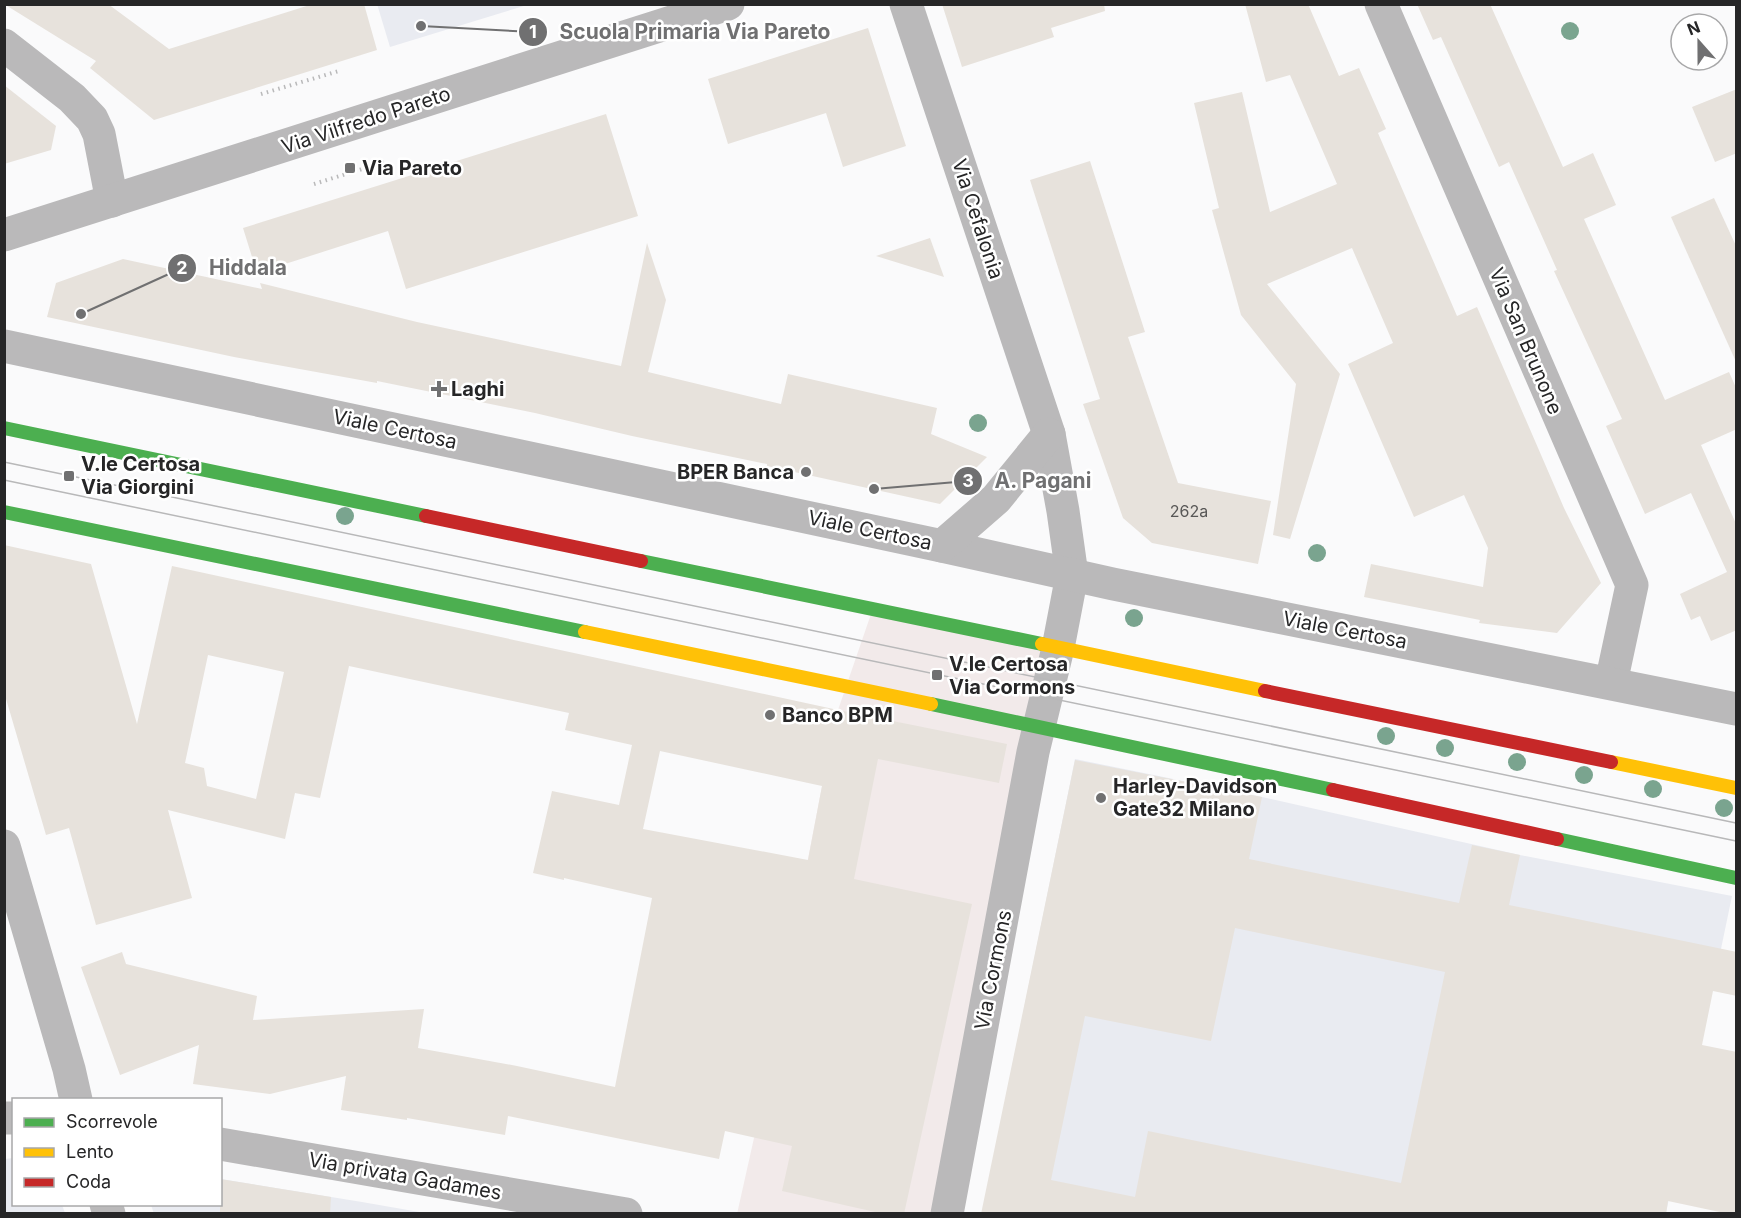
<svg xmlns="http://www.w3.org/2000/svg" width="1741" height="1218" viewBox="0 0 1741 1218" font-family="Inter,sans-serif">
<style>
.built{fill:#e9ebf1}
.industrial{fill:#f2eaea}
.building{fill:#e7e2dc;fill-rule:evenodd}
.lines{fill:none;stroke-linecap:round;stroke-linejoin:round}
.path{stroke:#b9b9ba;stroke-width:4;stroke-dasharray:1.5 4.5;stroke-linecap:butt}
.street{stroke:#bab9ba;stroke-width:33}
.fast{stroke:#4caf50;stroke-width:14}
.slow{stroke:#ffc107;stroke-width:14}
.jam{stroke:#c62828;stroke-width:14}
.tram{stroke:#b8b8b9;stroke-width:1.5}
.tree{fill:#7aa48f}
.poi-dot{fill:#707071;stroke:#fff;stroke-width:2}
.labels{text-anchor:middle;stroke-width:5;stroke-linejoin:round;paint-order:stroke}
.number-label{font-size:16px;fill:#585756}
.street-label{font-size:20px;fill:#262627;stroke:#fff}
.poi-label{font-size:20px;font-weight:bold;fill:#262627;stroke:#fff;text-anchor:start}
.leader{fill:none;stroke:#707071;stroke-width:2}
.callout-dot{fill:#707071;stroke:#fff;stroke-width:2}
.mark-label{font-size:18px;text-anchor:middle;font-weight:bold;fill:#fff}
.callout-label{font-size:21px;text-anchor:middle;font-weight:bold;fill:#707071;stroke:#fff;stroke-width:5;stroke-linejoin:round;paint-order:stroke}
</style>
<rect width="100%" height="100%" fill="#fafafb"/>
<g class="built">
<polygon points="377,4 527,4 527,5 390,47"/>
<polygon points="1075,759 1262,797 1520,855 1732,896 1666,1213 982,1214"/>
<polygon points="13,1158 14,1204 62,1205 65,1213 5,1213 5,1159"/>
<polygon points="221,1179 362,1202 425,1213 154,1214 151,1205 220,1204"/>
</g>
<polygon class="industrial" points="871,614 1054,652 944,1213 737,1214 754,1138 824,776 838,710"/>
<g class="building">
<polygon points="4,4 108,4 169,49 313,4 364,4 377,50 154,120 90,68 96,61"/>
<polygon points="942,4 1104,4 1105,11 1051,28 1054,37 962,67"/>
<polygon points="1245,4 1308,4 1339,76 1359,68 1386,129 1378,133 1457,316 1477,307 1564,508 1601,583 1557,633 1479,623 1480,620 1364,597 1371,564 1483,587 1488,548 1464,495 1414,517 1348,364 1393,343 1352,248 1267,284 1340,374 1290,539 1273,535 1296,384 1241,315 1212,210 1219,208 1194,103 1242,92 1270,212 1337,184 1290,75 1266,82"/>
<polygon points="1417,4 1490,4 1563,167 1593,153 1616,205 1584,219 1665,400 1729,372 1737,390 1737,429 1701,445 1737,526 1737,630 1711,641 1700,616 1691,620 1680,594 1727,572 1691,493 1645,514 1606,426 1622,419 1554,271 1557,270 1509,162 1499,167 1441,37 1433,40"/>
<polygon points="868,28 906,146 843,167 826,113 728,144 708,79"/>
<polygon points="4,85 56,126 51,150 4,164"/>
<polygon points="1737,89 1737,153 1715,162 1692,107"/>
<polygon points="606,114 638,216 406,289 388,231 257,273 243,228"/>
<polygon points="1090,161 1145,332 1128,337 1178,483 1271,501 1258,564 1152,543 1123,518 1083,404 1100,399 1030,180"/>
<polygon points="1714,198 1737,248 1737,364 1671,217"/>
<polygon points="930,238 944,277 876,256"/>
<polygon points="647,243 666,300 648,372 781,404 788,374 937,408 931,434 987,457 940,504 767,466 767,464 632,436 535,413 377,381 377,383 234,357 47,317 56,283 123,259 262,289 260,283 417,322 621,366"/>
<path d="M4,545l87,19 46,160 35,-158 666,144 169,34 -8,39 -121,-24 -24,120 118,25 -68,310h-20l-102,-23 10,-45 -67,-15 -6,28 -211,-43 -3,19 -98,-17v2l-66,-10 5,-34 -76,18 -77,-10 6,-39 -79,30 -39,-108 41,-15 4,12 131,32 -4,24 171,-11 -6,39 99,18 98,21 37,-189 -88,-20v2l-31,-7 19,-82 67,14 13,-60 -67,-15 4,-17 -220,-47 -29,132 -25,-5 -10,46 -117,-29 24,88 -96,27 -27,-97 -23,7 -42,-143zM208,655l76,17 -28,127 -49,-13 -3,-18 -19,-5zM660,751l162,35 -14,74 -165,-31z"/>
<path d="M1075,760l187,37 -13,62 210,44 13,-58 48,10 -11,50 228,47v44l-24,-5 -11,54 35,7v162h-8l-61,-13 -2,13h-685zM1235,928l210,44 -44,211 -253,-52 -13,66 -84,-17 34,-164 126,25z"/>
<polygon points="220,1179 331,1197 330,1214 220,1214"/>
</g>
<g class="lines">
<g class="path">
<polyline points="261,94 339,71"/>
<polyline points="314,184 388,161"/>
</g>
<g class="street">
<polyline points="906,4 1049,434 1063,511 1072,575 1058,648 1033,752 947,1214"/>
<polyline points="1381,4 1632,585 1611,683"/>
<polyline points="4,45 72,98 92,119 99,134 112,201"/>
<polyline points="4,235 728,4"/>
<polyline points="4,346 942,546 1113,584 1736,709"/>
<polyline points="942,546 996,499 1049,434"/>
<polyline points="4,846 69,1069 76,1100"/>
<polyline points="4,1118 14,1118"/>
<polyline points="220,1144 626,1214"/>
<polyline points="106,1204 109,1214"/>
</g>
<g class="fast">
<polyline points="4,428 426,516"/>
<polyline points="4,512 585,632"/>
<polyline points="641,561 1042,644"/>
<polyline points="931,704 1333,790"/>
<polyline points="1557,839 1736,878"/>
</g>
<g class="slow">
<polyline points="585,632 931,704"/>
<polyline points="1042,644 1265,691"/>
<polyline points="1611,762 1736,788"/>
</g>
<g class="jam">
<polyline points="426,516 641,561"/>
<polyline points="1265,691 1611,762"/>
<polyline points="1333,790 1557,839"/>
</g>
<g class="tram">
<polyline points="4,462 1736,823"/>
<polyline points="4,480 1736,841"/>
</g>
</g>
<g class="tree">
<circle cx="1570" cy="31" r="9"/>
<circle cx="978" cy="423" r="9"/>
<circle cx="345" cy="516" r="9"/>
<circle cx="1317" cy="553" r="9"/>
<circle cx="1134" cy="618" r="9"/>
<circle cx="1386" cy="736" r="9"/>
<circle cx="1445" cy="748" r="9"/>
<circle cx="1517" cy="762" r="9"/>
<circle cx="1584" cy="775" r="9"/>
<circle cx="1653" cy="789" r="9"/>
<circle cx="1724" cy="808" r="9"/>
</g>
<g class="poi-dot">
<rect x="344" y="162" width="12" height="12" rx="3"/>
<path d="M436 380h6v6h6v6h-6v6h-6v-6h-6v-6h6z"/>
<circle cx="806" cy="472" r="6"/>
<rect x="63" y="470" width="12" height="12" rx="3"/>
<rect x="931" y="669" width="12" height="12" rx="3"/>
<circle cx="770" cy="715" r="6"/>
<circle cx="1101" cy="798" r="6"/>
</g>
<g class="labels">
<g class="number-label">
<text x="1189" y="517">262a</text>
</g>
<g class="street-label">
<text transform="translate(366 120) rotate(-18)" y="7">Via Vilfredo Pareto</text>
<text transform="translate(978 219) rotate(72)" y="7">Via Cefalonia</text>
<text transform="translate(1526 341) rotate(67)" y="7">Via San Brunone</text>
<text transform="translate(395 429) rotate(12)" y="7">Viale Certosa</text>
<text transform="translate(870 530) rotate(12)" y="7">Viale Certosa</text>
<text transform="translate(1345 630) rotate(11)" y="7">Viale Certosa</text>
<text transform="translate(993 970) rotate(-79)" y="7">Via Cormons</text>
<text transform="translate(405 1176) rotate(10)" y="7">Via privata Gadames</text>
</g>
<g class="poi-label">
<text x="362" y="175">Via Pareto</text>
<text x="451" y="396">Laghi</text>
<text x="81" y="471">V.le Certosa<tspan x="81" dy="23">Via Giorgini</tspan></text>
<text x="794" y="479" text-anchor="end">BPER Banca</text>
<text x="949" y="671">V.le Certosa<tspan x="949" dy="23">Via Cormons</tspan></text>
<text x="782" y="722">Banco BPM</text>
<text x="1113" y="793">Harley-Davidson<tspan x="1113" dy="23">Gate32 Milano</tspan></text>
</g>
</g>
<path class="leader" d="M421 26L533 32M81 314L182 268M874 489L968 481"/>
<g class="callout-dot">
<circle cx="421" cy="26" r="6"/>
<circle cx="81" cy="314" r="6"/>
<circle cx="874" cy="489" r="6"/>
<circle cx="533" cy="32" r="15"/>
<circle cx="182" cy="268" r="15"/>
<circle cx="968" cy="481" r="15"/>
</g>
<g class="mark-label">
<text x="533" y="38">1</text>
<text x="182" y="274">2</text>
<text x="968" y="487">3</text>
</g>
<g class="callout-label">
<text x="695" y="39">Scuola Primaria Via Pareto</text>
<text x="248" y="275">Hiddala</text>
<text x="1043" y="488">A. Pagani</text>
</g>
<rect width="1741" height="1218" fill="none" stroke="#262627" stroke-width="12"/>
<rect x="12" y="1098" width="210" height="108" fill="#ffffff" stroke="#a8a8a9" stroke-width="1.5"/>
<rect x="24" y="1118" width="30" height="9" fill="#4caf50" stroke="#a8a8a9" stroke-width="1.5"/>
<text x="66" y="1128" font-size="18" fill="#262627">Scorrevole</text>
<rect x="24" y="1148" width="30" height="9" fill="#ffc107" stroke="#a8a8a9" stroke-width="1.5"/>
<text x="66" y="1158" font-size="18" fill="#262627">Lento</text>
<rect x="24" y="1178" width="30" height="9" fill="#c62828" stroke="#a8a8a9" stroke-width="1.5"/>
<text x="66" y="1188" font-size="18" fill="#262627">Coda</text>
<g transform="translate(1699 42) rotate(339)"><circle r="28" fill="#ffffff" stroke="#a8a8a9" stroke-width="1.5"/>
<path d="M0-4.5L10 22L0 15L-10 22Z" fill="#707071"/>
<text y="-9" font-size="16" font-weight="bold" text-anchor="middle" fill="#262627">N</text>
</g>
</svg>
